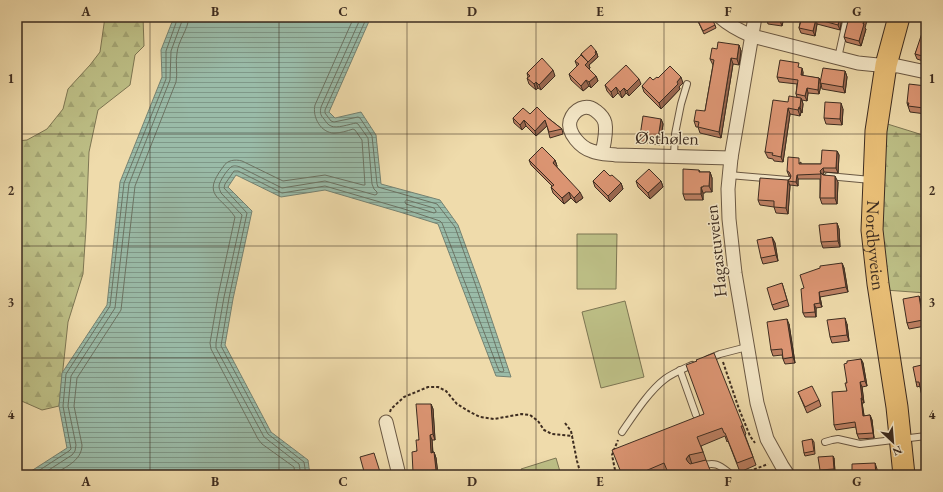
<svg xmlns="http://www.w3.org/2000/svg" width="943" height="492" viewBox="0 0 943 492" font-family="'EB Garamond',serif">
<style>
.grass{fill:#bdbf86;stroke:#7d7653}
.forest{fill:url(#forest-firs);stroke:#7d7653}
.water{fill:url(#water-rules);stroke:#758272}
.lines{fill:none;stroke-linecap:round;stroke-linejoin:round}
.shore{stroke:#6c7464;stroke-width:1}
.service-casing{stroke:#6a5843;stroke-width:8}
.minor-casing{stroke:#6a5843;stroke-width:15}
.primary-casing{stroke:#3d2c20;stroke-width:23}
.path{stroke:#3d2c20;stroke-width:2;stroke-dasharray:3 2;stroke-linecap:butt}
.service{stroke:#f5e8c8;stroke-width:6}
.minor{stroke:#f5e8c8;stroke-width:13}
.primary{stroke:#e8be76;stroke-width:21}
.wall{fill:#bd8063;stroke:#3d2c20}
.shaded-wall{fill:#9a6850;stroke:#3d2c20}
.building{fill:#dc9573;stroke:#3d2c20}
.grid{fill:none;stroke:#3d2c20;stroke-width:1;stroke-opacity:0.55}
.labels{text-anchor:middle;stroke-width:3;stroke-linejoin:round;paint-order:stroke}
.street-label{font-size:18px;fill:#3d2c20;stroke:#f5e8c8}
.neatline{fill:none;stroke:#3d2c20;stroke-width:1.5}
.grid-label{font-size:13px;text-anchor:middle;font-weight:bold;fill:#3d2c20}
</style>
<defs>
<pattern id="forest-firs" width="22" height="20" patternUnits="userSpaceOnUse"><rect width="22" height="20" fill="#bdbf86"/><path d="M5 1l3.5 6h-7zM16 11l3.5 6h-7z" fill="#a3a473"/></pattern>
<pattern id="water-rules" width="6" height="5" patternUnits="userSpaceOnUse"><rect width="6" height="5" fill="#9abba8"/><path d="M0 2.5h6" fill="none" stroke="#7f9888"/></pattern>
</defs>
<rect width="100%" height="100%" fill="#efdbab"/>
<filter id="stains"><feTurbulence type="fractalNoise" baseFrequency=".005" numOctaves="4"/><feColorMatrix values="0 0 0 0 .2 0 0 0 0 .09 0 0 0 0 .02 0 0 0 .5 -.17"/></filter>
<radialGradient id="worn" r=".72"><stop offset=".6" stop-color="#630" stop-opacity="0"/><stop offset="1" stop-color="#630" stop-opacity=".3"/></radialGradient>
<g class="grass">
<polygon points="577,234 617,234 616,289 577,289"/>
<polygon points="625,301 644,377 601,388 582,312"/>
<polygon points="556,458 561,475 523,475 521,469"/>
</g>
<g class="forest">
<polygon points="105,17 143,17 144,46 135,55 130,85 98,110 89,152 86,228 83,274 68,322 59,406 42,410 17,399 17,141 27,140 47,129 63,109 68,89 90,65 100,52"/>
<polygon points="881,122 926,136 926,293 885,290 879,222"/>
</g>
<polygon class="water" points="174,17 372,17 370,19 329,112 335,118 361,112 376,135 381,184 440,200 458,225 481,288 511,377 496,376 438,224 403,213 325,190 281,197 236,175 228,187 252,211 233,299 225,345 271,432 308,460 310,475 25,475 67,448 59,406 62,373 107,305 120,182 162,77 161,50"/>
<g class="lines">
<g class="shore">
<polygon points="407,200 434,208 436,211 436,212 434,213 406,204 405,202"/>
<polyline points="32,475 69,451 71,449 63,406 66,374 110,306 124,183 166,79 166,51 177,20 178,17"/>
<polyline points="41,475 72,455 75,451 76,445 68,406 71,376 115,308 129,184 170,80 171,51 182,21 183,17"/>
<path d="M52,475c12,-7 30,-14 30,-30l-8,-39 3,-28 44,-68 14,-124 41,-104c2,-9 -1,-19 1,-29 1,-12 11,-23 12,-36"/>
<path d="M295,475l-1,-8 -32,-23 -4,-5 -47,-90 -1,-6 8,-47 17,-79c-14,-21 -34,-21 -12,-50 4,-7 12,-8 19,-6l41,20 42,-6 38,10h2l-3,-45 -7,-10 -2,-1c-6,2 -12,4 -19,4 -13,0 -22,-16 -19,-28l39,-88"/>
<path d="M301,475l-2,-11 -35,-27 -48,-89v-5l8,-46 18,-82 -21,-22c-1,-3 -2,-4 -2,-7 0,-4 8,-16 12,-19 3,-2 6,-1 9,0l42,21 43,-7 50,14 2,-1v-2l-3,-3 -2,-5 -4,-46 -10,-14 -2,-1c-6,1 -20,6 -25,3 -3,-1 -5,-4 -7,-7 -4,-4 -4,-7 -3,-12l40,-90"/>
<polyline points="306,475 304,462 268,434 221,346 229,298 247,213 224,188 225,184 234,171 238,171 282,193 325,186 404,209 440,221 442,223 499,371 502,372 504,371 477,289 455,227 437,204 378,187 377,184 372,136 360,118 358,117 334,122 331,121 325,113 325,110 367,17"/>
</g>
<defs>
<g id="service">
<polyline points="838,58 847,17"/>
<polyline points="674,156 675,134 681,104 687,84"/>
<polyline points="729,175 788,180"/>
<polyline points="828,176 871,180"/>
<polyline points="708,359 720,354 747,347"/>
<polyline points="680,370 696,415"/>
<path d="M622,432c11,-16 27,-41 43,-53 8,-6 18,-10 27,-14"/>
<polyline points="825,442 832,440 838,439 860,444 926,436"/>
<path d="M701,466c16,-5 19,0 31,9"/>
</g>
<g id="minor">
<path d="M720,17c10,9 20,14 32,19l106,27 20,2 20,1 28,6"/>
<polyline points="755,17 731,158 728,189 729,219 735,273 757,403 767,439 782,466 788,475"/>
<path d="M602,153c2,-9 5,-21 3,-30 -1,-5 -5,-9 -9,-12 -10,-8 -22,-2 -26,10 -3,12 11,27 22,30 7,3 16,3 24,4l115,3"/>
<polyline points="386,422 399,475"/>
</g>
<g id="primary">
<path id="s1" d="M899,17l-13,48 -10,66 -4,99 6,54 19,123 7,68"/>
</g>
</defs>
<use href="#service" class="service-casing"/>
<use href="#minor" class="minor-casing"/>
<use href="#primary" class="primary-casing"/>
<g class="path">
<polyline points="524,19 525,17"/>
<polyline points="723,362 739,409 750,436 755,443"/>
<polyline points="390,412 391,409 404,397 428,387 438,387 446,391 457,404 470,412 480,417 494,419 522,414 530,415 538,421 544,430 552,434 573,436"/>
<polyline points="565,423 571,431 577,461 581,475"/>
<polyline points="616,475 612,455 618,440"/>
<polyline points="740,475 768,464"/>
</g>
<use href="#service" class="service"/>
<use href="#minor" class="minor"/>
<use href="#primary" class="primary"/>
</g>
<g class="wall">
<polygon points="784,17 782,26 768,24 766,18"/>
<polygon points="798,17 842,17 840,30 817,24 815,36 801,33 799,28 801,18 801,17"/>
<polygon points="697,19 715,25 716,28 704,34"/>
<polygon points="865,28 866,29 861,46 846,42 844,37"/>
<polygon points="926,28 926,62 917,59 915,54"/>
<polygon points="739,45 741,51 739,65 733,64 721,138 700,133 698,127 696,127 694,121 705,111 713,65 710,59 717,49"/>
<polygon points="596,51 598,57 589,65 590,68 589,69 596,76 598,81 591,88 589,86 583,91 571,80 569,74 577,66 575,61 581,55 581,54"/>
<polygon points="800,68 803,72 803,76 819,78 821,81 845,71 847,77 845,93 822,89 821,84 819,94 808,93 807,101 802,100 803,104 802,113 801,112 800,116 790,114 783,162 774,161 773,159 768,158 765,152 788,102 797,97 796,94 797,84 779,82 777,77"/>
<polygon points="527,73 555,76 541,90 538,88 536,90 529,84 527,78 528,77"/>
<polygon points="658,78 683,83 679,87 680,89 661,109 644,92 642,86"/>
<polygon points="641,84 629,96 626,93 622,98 618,93 613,98 607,91 605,85"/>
<polygon points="926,86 926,114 910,112 907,103"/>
<polygon points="843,109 842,125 826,124 824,118"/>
<polygon points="530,114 548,118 562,129 563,134 550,138 547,126 536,136 526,126 522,130 514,123 513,118"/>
<polygon points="661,119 663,124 660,145 642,142 640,136"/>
<polygon points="837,151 839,155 838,173 824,172 823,174 838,182 837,204 822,204 820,198 820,179 798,179 798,186 790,185 788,214 776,213 774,207 760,205 758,200 790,179 791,176 789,176 787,171 801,162 801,164 821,164"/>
<polygon points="529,160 555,160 557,166 557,167 583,198 576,203 571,198 564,204 553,193 551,187 552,186 531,165"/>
<polygon points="699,170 700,172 710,172 712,178 712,192 705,192 705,193 703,193 703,200 685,200 683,194"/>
<polygon points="610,176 621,183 623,189 610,202 595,187 593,181"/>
<polygon points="636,181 661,181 663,187 650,199 638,187"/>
<polygon points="837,223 839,229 840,247 823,248 821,242"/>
<polygon points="772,237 775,243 778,261 763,264 761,258"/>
<polygon points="842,263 844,268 848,292 820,297 822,307 816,308 816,317 805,317 803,313 804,288"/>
<polygon points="782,283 789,306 774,310 772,305"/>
<polygon points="919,296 921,302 925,326 909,329 907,323"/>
<polygon points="789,324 795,363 785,364 783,359 782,355 773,356 771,350"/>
<polygon points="847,324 849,341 832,343 830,337"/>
<polygon points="861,359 863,363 867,386 862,387 864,403 862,403 864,416 870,415 872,420 874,438 859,439 857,434 856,427 836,430 834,425 847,391 847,363"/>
<polygon points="926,364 926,418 925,414 923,400 922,396 920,386 917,387 916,382"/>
<polygon points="798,392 819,400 821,406 807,413"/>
<polygon points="431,404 433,409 435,440 432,440 433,452 434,452 436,458 438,475 415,475 413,472 419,440"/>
<polygon points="704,414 743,426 746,434 745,435 756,465 740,472 728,441 727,442 725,436 701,446 706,460 667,472 659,475 622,475"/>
<polygon points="812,439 814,442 815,454 805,456 804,453"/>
<polygon points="834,458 835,472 821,473 820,470"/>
</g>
<g class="shaded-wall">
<polygon points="780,17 784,17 782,26 780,21"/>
<polygon points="840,17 842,17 840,30 838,25"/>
<polygon points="865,17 868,17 865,28 866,29 861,46 859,41"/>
<polygon points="816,19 817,24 815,36 813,31"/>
<polygon points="739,45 741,51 739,65 737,59"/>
<polygon points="596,51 598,57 589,65 590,68 587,71 585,65"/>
<polygon points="731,58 733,64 721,138 719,132"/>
<polygon points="802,68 803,72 802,80 801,75"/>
<polygon points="553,70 555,76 541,90 539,85"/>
<polygon points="845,71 847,77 845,93 843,87"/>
<polygon points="596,76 598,81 591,88 589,82"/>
<polygon points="681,77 683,83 679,87 680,89 661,109 659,103"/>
<polygon points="819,78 821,82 820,83 821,85 819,94 818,90"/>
<polygon points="639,79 641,84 629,96 627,91"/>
<polygon points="586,80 589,86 583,91 581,86"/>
<polygon points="536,82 538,88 536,90 534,84"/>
<polygon points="616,87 618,93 613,98 611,92"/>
<polygon points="624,88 626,93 622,98 620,92"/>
<polygon points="807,88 808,93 807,101 805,96"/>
<polygon points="926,92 926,113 924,108"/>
<polygon points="801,98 803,104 802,113 800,107"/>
<polygon points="841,103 843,109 842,125 840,119"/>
<polygon points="799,107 801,112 800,116 798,110"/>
<polygon points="788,108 790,114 783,162 781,157"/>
<polygon points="661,119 663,124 660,145 658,139"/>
<polygon points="524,120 526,126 522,130 520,125"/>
<polygon points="545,120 547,126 536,136 535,131"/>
<polygon points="837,151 839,155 838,173 836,168"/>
<polygon points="555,160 557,166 555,168 553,163"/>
<polygon points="823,168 824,172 822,175 820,171"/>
<polygon points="710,172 712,178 712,192 709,186"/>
<polygon points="797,175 798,179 798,186 796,182"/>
<polygon points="835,176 838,182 837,204 835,198"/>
<polygon points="788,180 790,186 788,214 786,208"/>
<polygon points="661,181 663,187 650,199 648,193"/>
<polygon points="621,183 623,189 610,202 608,196"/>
<polygon points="701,187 703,193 703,200 701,194"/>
<polygon points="569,192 571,198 564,204 562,198"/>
<polygon points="580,192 583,198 576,203 574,198"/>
<polygon points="837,223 839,229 840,247 838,241"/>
<polygon points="772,237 775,243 778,261 776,255"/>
<polygon points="842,263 844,268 848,292 846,287"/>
<polygon points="819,292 822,307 820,303"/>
<polygon points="919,296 921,302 925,326 923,320"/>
<polygon points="814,304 816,308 816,317 815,312"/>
<polygon points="845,318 847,324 849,341 847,335"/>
<polygon points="787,319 789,324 795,363 793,357"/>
<polygon points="861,359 863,363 867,386 865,381"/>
<polygon points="860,382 862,387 864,403 862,398"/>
<polygon points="861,398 862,403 865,421 863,416"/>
<polygon points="431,404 433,409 435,440 433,434"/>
<polygon points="870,415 872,420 874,438 873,433"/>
<polygon points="430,435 432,440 433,459 431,453"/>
<polygon points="434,452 436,458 438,475 436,470"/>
<polygon points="689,455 692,464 691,471 686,459"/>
<polygon points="833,456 834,458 835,472 834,469"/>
<polygon points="875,463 877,469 878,475 876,475"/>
</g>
<g class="building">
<polygon points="700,17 711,17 715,25 703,31 697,19"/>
<polygon points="766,17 780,17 780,21 766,18"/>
<polygon points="802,17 840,17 838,25 816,19 813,31 799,28"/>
<polygon points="849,17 865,17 863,24 864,24 859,41 844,37"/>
<polygon points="924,27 926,28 926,57 915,54"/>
<polygon points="718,42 739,45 737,59 731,58 719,132 698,127 699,122 694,121 696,110 705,111 714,60 710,59 712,48 717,49"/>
<polygon points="591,45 596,51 595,52 596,54 588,62 581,54"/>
<polygon points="581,55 588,62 585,65 596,76 589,82 586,80 581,86 569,74 579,64 575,61"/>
<polygon points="542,58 553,70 539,85 536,82 534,84 527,78 530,76 527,73"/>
<polygon points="780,60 799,63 798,67 802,68 801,75 819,78 818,90 807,88 805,96 796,94 798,80 777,77"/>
<polygon points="626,65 639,79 627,91 624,88 620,92 616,87 611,92 605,85"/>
<polygon points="670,66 681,77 677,82 678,84 659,103 642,86 650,77 653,80 657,77 658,78"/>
<polygon points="823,68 845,71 843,87 820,83"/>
<polygon points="909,84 926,86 924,108 908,106 909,103 907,103"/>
<polygon points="789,96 801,98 800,107 799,107 798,110 788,108 781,157 772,155 773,153 765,152 773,100 788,102"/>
<polygon points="825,102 841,103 840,119 824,118"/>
<polygon points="537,107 548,118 562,129 549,132 545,120 535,131 524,120 520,125 513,118 523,108 530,114"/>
<polygon points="643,116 661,119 658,139 640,136"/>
<polygon points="542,147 555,160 553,163 580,192 574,198 569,192 562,198 551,187 554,185 529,160"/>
<polygon points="822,150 837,151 836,168 823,168 820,171 821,174 797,175 796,182 788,181 788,180 790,179 791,176 789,172 787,171 788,157 799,158 799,164 821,164"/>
<polygon points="649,169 661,181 648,193 636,181"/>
<polygon points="683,169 699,170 699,172 710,172 709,186 703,186 703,187 701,187 701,194 683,194"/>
<polygon points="604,170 610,176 612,175 621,183 608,196 593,181"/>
<polygon points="821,173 823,175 835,176 835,198 820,198"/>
<polygon points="760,178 788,180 786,208 774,207 774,201 758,200"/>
<polygon points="837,223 838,241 821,242 819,225"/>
<polygon points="772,237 776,255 761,258 757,240"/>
<polygon points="842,263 846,287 819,292 820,303 814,304 815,312 803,313 801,289 804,288 800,275 820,268 820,266"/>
<polygon points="782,283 787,300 772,305 767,288"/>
<polygon points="919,296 923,320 907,323 903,299"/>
<polygon points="845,318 847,335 830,337 827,320"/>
<polygon points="787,319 793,357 783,359 782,349 771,350 767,322"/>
<polygon points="924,328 926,328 926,340"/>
<polygon points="714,353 743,426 741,426 753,457 737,463 725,433 724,433 722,428 697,437 703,452 689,455 686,459 688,462 690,464 706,460 712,475 669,475 664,463 643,472 643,474 641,475 622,475 612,450 704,414 686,365 697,361 696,360"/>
<polygon points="861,359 865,381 860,382 862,398 861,398 863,416 870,415 873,433 857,434 855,422 834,425 832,392 847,391 845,383 847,383 844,364 847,363 847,361"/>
<polygon points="926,364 926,413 925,414 923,395 922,396 919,382 916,382 913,367"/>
<polygon points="812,386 819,400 805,407 798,392"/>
<polygon points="416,404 431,404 433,434 430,435 431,453 434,452 436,470 413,472 412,452 417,451 416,440 419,440"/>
<polygon points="812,439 814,451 804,453 802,441"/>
<polygon points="374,453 381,475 365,475 360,457"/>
<polygon points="833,456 834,469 820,470 818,457"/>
<polygon points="875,463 876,475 852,475 852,464"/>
</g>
<path class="grid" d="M150,17v458M279,17v458M407,17v458M536,17v458M664,17v458M793,17v458M17,134h909M17,246h909M17,358h909"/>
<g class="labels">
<g class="street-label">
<text transform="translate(667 138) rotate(1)" y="6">Østhølen</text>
<text dy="6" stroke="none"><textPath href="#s1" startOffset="231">Nordbyveien</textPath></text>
<text transform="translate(716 251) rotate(-96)" y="6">Hagastuveien</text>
</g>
</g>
<rect width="943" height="492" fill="none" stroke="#efdbab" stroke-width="44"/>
<g transform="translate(893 442) rotate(154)" stroke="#f5e8c8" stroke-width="3" paint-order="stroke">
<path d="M0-3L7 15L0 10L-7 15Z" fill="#3d2c20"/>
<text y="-6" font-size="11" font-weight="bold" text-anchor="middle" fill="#3d2c20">N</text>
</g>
<rect x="22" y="22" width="899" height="448" class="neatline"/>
<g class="grid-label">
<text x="86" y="16">A</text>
<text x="215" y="16">B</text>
<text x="343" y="16">C</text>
<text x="472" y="16">D</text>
<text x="600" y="16">E</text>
<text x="728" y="16">F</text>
<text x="857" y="16">G</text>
<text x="11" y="83">1</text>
<text x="932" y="83">1</text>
<text x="11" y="195">2</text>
<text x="932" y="195">2</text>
<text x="11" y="307">3</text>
<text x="932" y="307">3</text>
<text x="11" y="419">4</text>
<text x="932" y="419">4</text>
<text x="86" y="486">A</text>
<text x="215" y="486">B</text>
<text x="343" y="486">C</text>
<text x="472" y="486">D</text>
<text x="600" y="486">E</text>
<text x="728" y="486">F</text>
<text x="857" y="486">G</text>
</g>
<rect width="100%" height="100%" filter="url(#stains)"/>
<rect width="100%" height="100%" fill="url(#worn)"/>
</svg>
